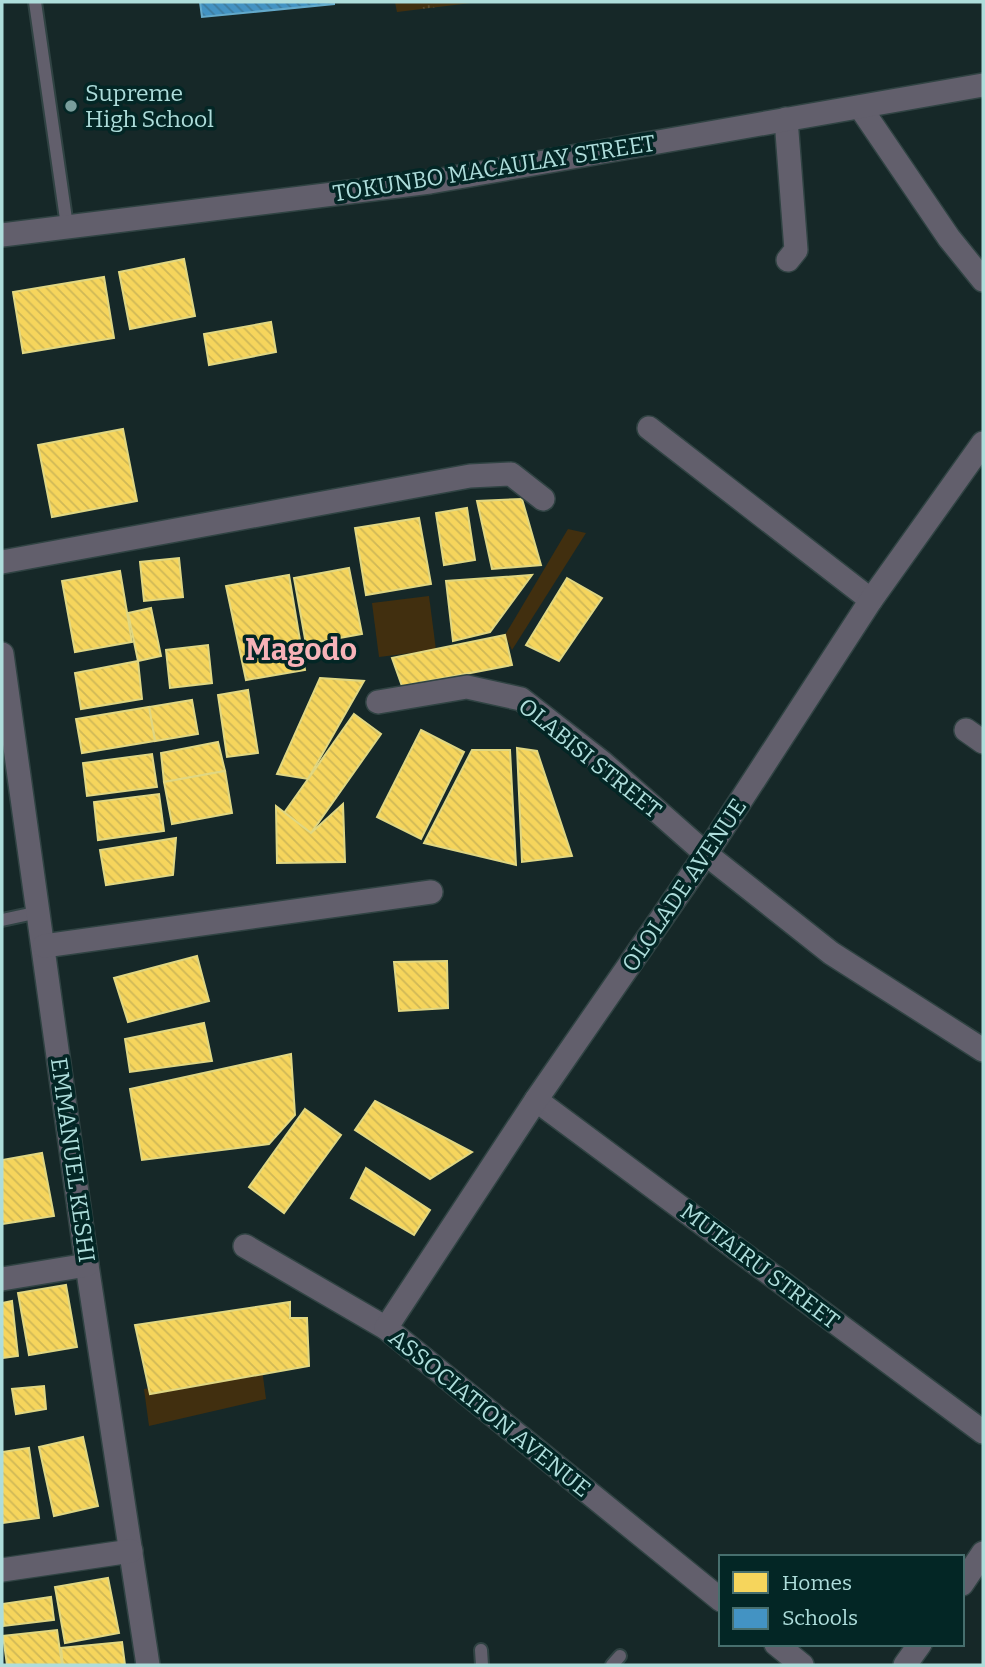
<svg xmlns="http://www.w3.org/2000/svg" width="985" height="1667" viewBox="0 0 985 1667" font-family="Bitter,serif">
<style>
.grass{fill:#412f0f}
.park{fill:url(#park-tufts)}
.homes{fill:url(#homes-back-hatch);stroke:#e0d782;stroke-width:2}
.schools{fill:url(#schools-back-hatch);stroke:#63a9ca;stroke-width:2}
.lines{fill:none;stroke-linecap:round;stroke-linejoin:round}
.service-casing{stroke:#304343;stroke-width:16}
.minor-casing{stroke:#304343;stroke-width:26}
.service{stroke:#625f6c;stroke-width:12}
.minor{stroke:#625f6c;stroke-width:23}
.poi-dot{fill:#799e9c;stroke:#032625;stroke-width:2.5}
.labels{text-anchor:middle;stroke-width:7;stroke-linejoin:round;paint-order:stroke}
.poi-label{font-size:23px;fill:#aedddb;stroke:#032625;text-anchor:start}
.street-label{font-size:23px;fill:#aedddb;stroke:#032625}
.district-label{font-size:30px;font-weight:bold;fill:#f7b2b8;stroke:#032625}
</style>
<defs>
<pattern id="park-tufts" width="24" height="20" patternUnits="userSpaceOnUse" patternTransform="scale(1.75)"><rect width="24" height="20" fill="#412f0f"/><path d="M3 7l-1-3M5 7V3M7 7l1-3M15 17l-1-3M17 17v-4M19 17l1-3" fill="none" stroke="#5a4d31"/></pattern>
<pattern id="homes-back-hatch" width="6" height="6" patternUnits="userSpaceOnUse" patternTransform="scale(1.75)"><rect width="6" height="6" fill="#f6d55c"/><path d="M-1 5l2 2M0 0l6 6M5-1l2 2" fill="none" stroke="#cfb857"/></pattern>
<pattern id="schools-back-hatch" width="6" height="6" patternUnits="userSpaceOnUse" patternTransform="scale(1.75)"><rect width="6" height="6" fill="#4393c3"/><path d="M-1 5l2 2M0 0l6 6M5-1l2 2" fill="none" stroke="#3e7b9c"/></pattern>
</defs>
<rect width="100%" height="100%" fill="#162828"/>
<g class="grass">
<polygon points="568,529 586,533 512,650 505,635"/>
<polygon points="429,596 436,650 379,657 372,603"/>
<polygon points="262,1369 266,1399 149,1426 144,1389"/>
</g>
<polygon class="park" points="395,2 479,2 397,12"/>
<g class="homes">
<polygon points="184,259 195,316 130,329 119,272"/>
<polygon points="104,277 114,338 23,353 13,292"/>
<polygon points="271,322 276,352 209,365 204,334"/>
<polygon points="123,429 137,501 52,517 38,445"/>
<polygon points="522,499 541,565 492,569 477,501"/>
<polygon points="467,508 475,560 444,565 436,513"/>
<polygon points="419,518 431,584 366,595 355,528"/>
<polygon points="179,558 183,597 144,601 140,562"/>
<polygon points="349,568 362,634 306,644 294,578"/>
<polygon points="120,571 132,642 75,652 62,581"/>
<polygon points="289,575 305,670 246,680 226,586"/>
<polygon points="532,575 490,632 453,641 446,581"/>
<polygon points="567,578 602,598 559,661 526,645"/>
<polygon points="151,608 161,656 138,661 128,613"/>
<polygon points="505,635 512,665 402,686 392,658"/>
<polygon points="208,645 212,683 170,688 166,650"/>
<polygon points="138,661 142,699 81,709 75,673"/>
<polygon points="320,678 364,681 308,779 277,774"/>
<polygon points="248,690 258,753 227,757 218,695"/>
<polygon points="192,700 198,734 155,741 149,707"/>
<polygon points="149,707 155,741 82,753 76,719"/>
<polygon points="354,714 381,734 311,833 284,813"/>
<polygon points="421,730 464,752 421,839 377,817"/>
<polygon points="218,742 225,771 164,782 161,753"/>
<polygon points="517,748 537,751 572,856 522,862"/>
<polygon points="472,750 510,750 516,865 424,843"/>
<polygon points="152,754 157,787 87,796 83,763"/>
<polygon points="225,771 232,813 172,824 164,782"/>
<polygon points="159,794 164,831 98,840 94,802"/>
<polygon points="343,804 345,862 277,863 276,806 311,833"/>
<polygon points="176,838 173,875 106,885 100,850"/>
<polygon points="197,956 209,1001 128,1022 114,978"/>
<polygon points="447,961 448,1008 399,1011 394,962"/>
<polygon points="204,1023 212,1061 130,1072 125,1039"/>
<polygon points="291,1054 295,1115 269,1144 142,1160 130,1089"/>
<polygon points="375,1101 472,1152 430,1179 355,1130"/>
<polygon points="305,1109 341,1135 284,1213 249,1187"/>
<polygon points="42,1153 54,1216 2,1224 2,1160"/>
<polygon points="366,1168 430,1210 414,1235 351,1198"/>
<polygon points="66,1285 77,1347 29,1355 18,1293"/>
<polygon points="12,1301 18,1356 2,1358 2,1303"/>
<polygon points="290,1302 290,1318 307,1318 309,1366 150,1394 135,1325"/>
<polygon points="44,1386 46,1409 16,1414 12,1389"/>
<polygon points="83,1437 98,1506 54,1516 39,1447"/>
<polygon points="29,1448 39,1518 2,1523 2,1452"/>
<polygon points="108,1578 119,1633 65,1643 55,1587"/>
<polygon points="51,1597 54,1620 4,1626 2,1604"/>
<polygon points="57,1630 62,1665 7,1665 3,1636"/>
<polygon points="122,1642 125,1665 63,1665 61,1648"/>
</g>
<polygon class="schools" points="200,2 334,2 334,4 202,17"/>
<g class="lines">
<defs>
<g id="service">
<polyline points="35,2 67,226"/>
<polyline points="2,920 39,912"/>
<polyline points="481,1650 482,1665"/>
<polyline points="612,1665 620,1656"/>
</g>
<g id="minor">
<polyline points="860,107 949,238 983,280"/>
<polyline points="786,119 796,250 788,260"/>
<polyline points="2,235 430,182 983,85"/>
<polyline points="649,428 871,600"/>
<polyline points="2,562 470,476 511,474 543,499"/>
<polyline points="2,654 87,1265 148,1665"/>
<polyline points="378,702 467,687 521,699 603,763 706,854 831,953 983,1050"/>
<polyline points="966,730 983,742"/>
<polyline points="44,946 431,892"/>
<polyline points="536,1100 983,1432"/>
<polyline points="245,1246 386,1328 721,1600"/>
<polyline points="2,1279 87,1265"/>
<polyline points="386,1328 536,1100 706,854 871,600 983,443"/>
<polyline points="2,1570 131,1551"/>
<polyline points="962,1584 983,1553"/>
<polyline points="776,1644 802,1665"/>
<polyline points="905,1665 920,1644"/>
</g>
</defs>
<use href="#service" class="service-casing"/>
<use href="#minor" class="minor-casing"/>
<use href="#service" class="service"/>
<use href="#minor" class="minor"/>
</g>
<circle class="poi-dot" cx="71" cy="106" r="7"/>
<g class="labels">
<g class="poi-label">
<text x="85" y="101">Supreme<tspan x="85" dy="26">High School</tspan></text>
</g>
<g class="street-label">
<text transform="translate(494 168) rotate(-9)" y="8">TOKUNBO MACAULAY STREET</text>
<text transform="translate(590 758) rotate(39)" y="8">OLABISI STREET</text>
<text transform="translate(684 885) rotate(-56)" y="8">OLOLADE AVENUE</text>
<text transform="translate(73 1160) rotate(82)" y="8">EMMANUEL KESHI</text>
<text transform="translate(760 1266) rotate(37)" y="8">MUTAIRU STREET</text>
<text transform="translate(490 1413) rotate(39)" y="8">ASSOCIATION AVENUE</text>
</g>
<g class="district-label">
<text x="301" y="660">Magodo</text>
</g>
</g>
<rect width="985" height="1667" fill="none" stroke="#aedddb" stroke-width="7"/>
<rect x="719" y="1555" width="245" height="91" fill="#032625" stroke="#476f6e" stroke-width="2"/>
<rect x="733" y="1572" width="35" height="21" fill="#f6d55c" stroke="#476f6e" stroke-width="2"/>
<text x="782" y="1590" font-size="21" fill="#aedddb">Homes</text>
<rect x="733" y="1608" width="35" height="21" fill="#4393c3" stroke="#476f6e" stroke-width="2"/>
<text x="782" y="1625" font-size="21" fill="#aedddb">Schools</text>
</svg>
